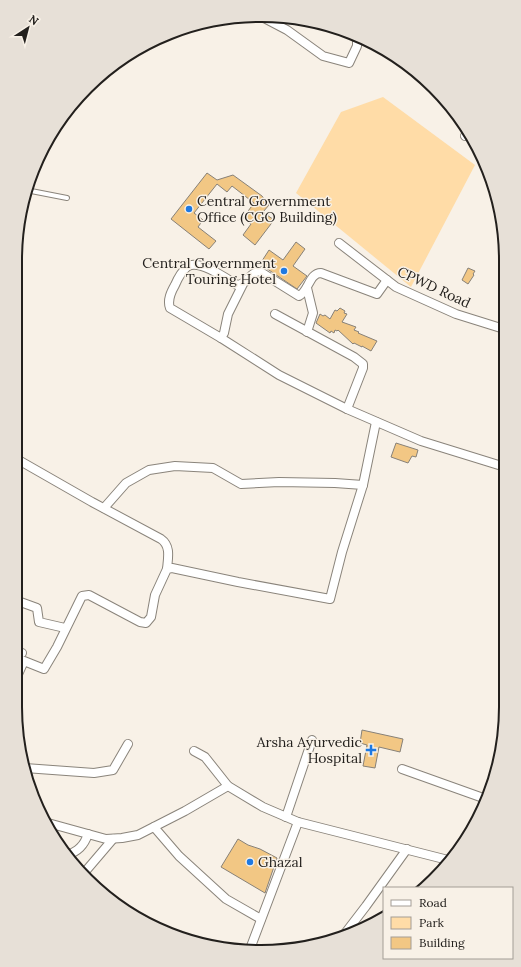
<svg xmlns="http://www.w3.org/2000/svg" width="521" height="967" viewBox="0 0 521 967" font-family="Lora,serif">
<style>
.green{fill:#ffdca7}
.building{fill:#f2c784;stroke:#878178}
.lines{fill:none;stroke-linecap:round;stroke-linejoin:round}
.service-casing{stroke:#8a847b;stroke-width:6}
.minor-casing{stroke:#8a847b;stroke-width:10}
.service{stroke:#fff;stroke-width:4}
.minor{stroke:#fff;stroke-width:8}
.poi-dot{fill:#1e79e2;stroke:#f8f1e7;stroke-width:1.5}
.labels{text-anchor:middle;stroke-width:3;stroke-linejoin:round;paint-order:stroke}
.poi-label{font-size:14px;fill:#23201d;stroke:#f8f1e7;text-anchor:start}
.street-label{font-size:14px;fill:#23201d;stroke:#f8f1e7}
.rim{fill:none;stroke:#23201d;stroke-width:2}
</style>
<rect width="100%" height="100%" fill="#f8f1e7"/>
<polygon class="green" points="383,97 475,165 411,287 296,193 341,112"/>
<g class="building">
<polygon points="207,173 217,180 233,175 262,196 269,205 263,212 274,220 255,245 243,235 251,224 243,218 254,203 232,186 227,192 217,184 194,213 203,220 198,227 216,241 209,249 171,219"/>
<polygon points="296,242 305,249 293,266 307,276 297,289 260,264 269,250 283,260"/>
<polygon points="468,268 475,271 473,274 474,275 468,284 462,280"/>
<polygon points="340,308 345,311 344,313 347,314 342,322 356,327 354,330 359,332 358,333 377,341 371,351 362,346 362,347 354,343 353,344 338,330 337,331 335,330 334,333 331,331 330,333 316,323 320,314 323,316 325,315 330,319 335,310 337,311"/>
<polygon points="396,443 418,450 416,457 412,456 408,463 391,457"/>
<polygon points="362,730 403,739 400,752 379,747 375,768 363,766 367,745 360,743"/>
<polygon points="238,839 248,845 260,849 277,858 265,893 221,867"/>
</g>
<g class="lines">
<defs>
<polyline id="service" points="26,190 67,198"/>
<g id="minor">
<polyline points="266,19 287,30 323,56 349,63 357,46 357,39"/>
<polyline points="465,136 469,133"/>
<polyline points="339,243 396,287 456,314 504,329"/>
<path d="M387,280l-10,14 -56,-21c-12,0 -12,18 -22,23l-40,-25c-11,3 -11,13 -22,14 -10,-6 -39,-27 -50,-18 -5,4 -9,11 -12,18 -4,7 -8,15 -5,23l51,30 58,37 68,34 74,32 84,26"/>
<polyline points="307,288 313,313 307,332"/>
<polyline points="275,314 354,357 363,364 363,368 347,409"/>
<polyline points="221,338 224,333 228,314 243,284"/>
<path d="M15,458l77,44 69,37c10,7 7,19 6,30"/>
<polyline points="104,508 126,483 149,470 175,466 213,468 241,484 279,482 335,483 363,485"/>
<polyline points="15,600 37,608 39,622 65,628"/>
<polyline points="15,652 22,653"/>
<polyline points="15,681 24,661 44,669 57,647 82,596 89,595 140,622 146,623 151,617 155,595 167,569 172,568 238,582 330,599 342,552 363,485 376,422"/>
<polyline points="194,751 205,757 228,786 263,807 298,822 448,860"/>
<polyline points="25,768 94,773 113,770 128,744"/>
<polyline points="402,769 486,799"/>
<polyline points="286,817 312,740"/>
<polyline points="48,823 106,839 122,838 138,835 185,811 228,786"/>
<polyline points="154,827 179,856 226,899 261,919"/>
<path d="M66,856c12,-5 18,-10 22,-22"/>
<polyline points="84,873 113,839"/>
<polyline points="343,936 366,906 407,849"/>
<polyline points="250,949 298,822"/>
</g>
</defs>
<use href="#service" class="service-casing"/>
<use href="#minor" class="minor-casing"/>
<use href="#service" class="service"/>
<use href="#minor" class="minor"/>
</g>
<g class="poi-dot">
<circle cx="189" cy="209" r="4"/>
<circle cx="284" cy="271" r="4"/>
<path d="M369 744h4v4h4v4h-4v4h-4v-4h-4v-4h4z"/>
<circle cx="250" cy="862" r="4"/>
</g>
<g class="labels">
<g class="poi-label">
<text x="197" y="206">Central Government<tspan x="197" dy="16">Office (CGO Building)</tspan></text>
<text x="276" y="268" text-anchor="end">Central Government<tspan x="276" dy="16">Touring Hotel</tspan></text>
<text x="362" y="747" text-anchor="end">Arsha Ayurvedic<tspan x="362" dy="16">Hospital</tspan></text>
<text x="258" y="867">Ghazal</text>
</g>
<g class="street-label">
<text transform="translate(434 287) rotate(25)" y="5">CPWD Road</text>
</g>
</g>
<path d="M0 0H521V967H0ZM260 22H261A238 238 0 0 1 499 260V707A238 238 0 0 1 261 945H260A238 238 0 0 1 22 707V260A238 238 0 0 1 260 22Z" fill="#e7e0d7" fill-rule="evenodd"/>
<path class="rim" d="M260 22H261A238 238 0 0 1 499 260V707A238 238 0 0 1 261 945H260A238 238 0 0 1 22 707V260A238 238 0 0 1 260 22Z"/>
<rect x="383" y="887" width="130" height="72" fill="#f8f1e7" stroke="#a39d96"/>
<rect x="391" y="900" width="20" height="6" fill="#ffffff" stroke="#a39d96"/>
<text x="419" y="907" font-size="12" fill="#23201d">Road</text>
<rect x="391" y="917" width="20" height="12" fill="#ffdca7" stroke="#a39d96"/>
<text x="419" y="927" font-size="12" fill="#23201d">Park</text>
<rect x="391" y="937" width="20" height="12" fill="#f2c784" stroke="#a39d96"/>
<text x="419" y="947" font-size="12" fill="#23201d">Building</text>
<g transform="translate(28 28) rotate(36)" stroke="#f8f1e7" stroke-width="3" paint-order="stroke">
<path d="M0-3L7 15L0 10L-7 15Z" fill="#23201d"/>
<text y="-6" font-size="11" font-weight="bold" text-anchor="middle" fill="#23201d">N</text>
</g>
</svg>
